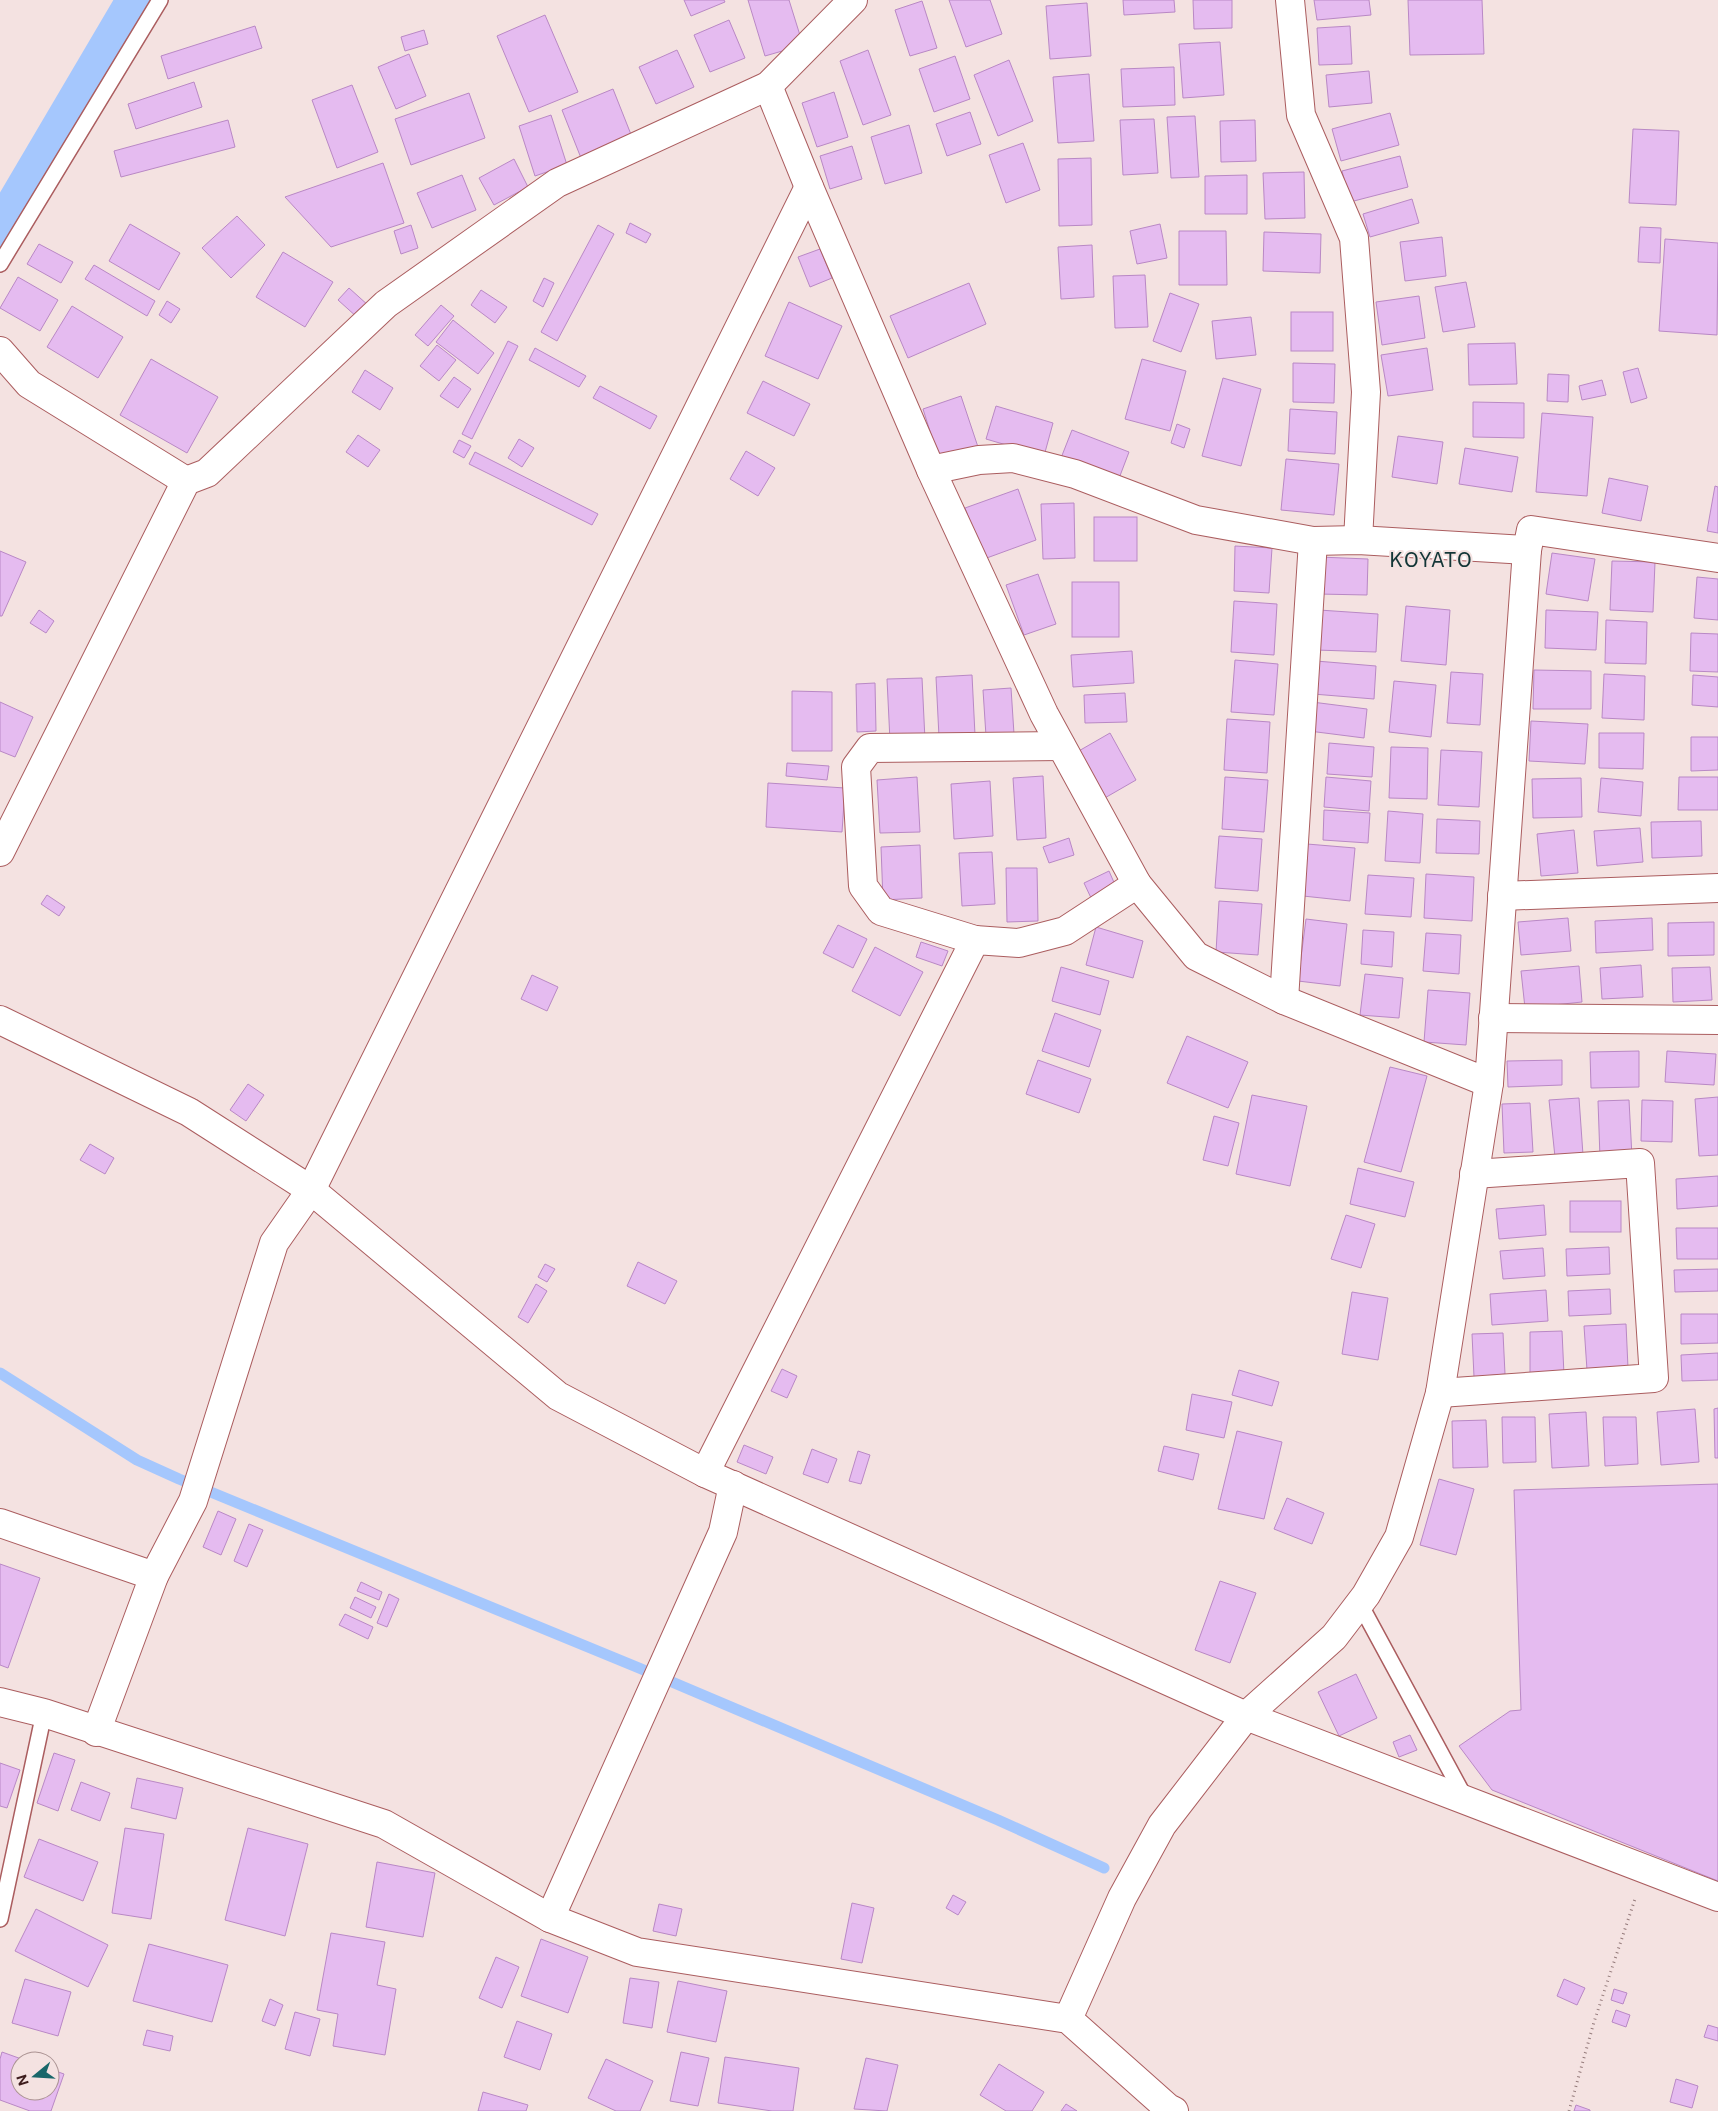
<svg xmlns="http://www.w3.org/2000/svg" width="1718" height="2111" viewBox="0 0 1718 2111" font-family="'Public Sans',sans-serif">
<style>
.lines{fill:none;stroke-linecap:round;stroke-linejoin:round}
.stream{stroke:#a5c7fd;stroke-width:11}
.canal{stroke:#a5c7fd;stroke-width:39}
.building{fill:#e5bbf0;stroke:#b988c5}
.service-casing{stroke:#ab5d5f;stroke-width:18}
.minor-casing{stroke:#ab5d5f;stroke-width:30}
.path{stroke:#957b7b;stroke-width:3;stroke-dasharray:1 4;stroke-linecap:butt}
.service{stroke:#fff;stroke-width:15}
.minor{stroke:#fff;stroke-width:28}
.labels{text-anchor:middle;stroke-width:4;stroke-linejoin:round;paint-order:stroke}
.quarter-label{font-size:20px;letter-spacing:1px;fill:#133637;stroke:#f4e2e1}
</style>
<rect width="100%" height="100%" fill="#f4e2e1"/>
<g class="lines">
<polyline class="stream" points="0,1373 137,1460 179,1479 639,1668 998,1820 1104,1868"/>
<polyline class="canal" points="0,231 136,0"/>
</g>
<g class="building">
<polygon points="684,0 724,0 725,2 691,16"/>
<polygon points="748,0 789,0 803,45 765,56"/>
<polygon points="949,0 990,0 1002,34 966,47"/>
<polygon points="1123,0 1174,0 1175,12 1124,15"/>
<polygon points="1193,0 1232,0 1232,28 1194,29"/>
<polygon points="1314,0 1369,0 1371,15 1317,20"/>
<polygon points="1408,0 1482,0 1484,54 1410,55"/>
<polygon points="922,1 937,48 910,56 895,10"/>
<polygon points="1087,3 1091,56 1050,59 1046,6"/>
<polygon points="545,15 578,92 529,112 497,36"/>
<polygon points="729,20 745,58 710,72 694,35"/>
<polygon points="255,26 262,48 168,79 161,56"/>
<polygon points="1350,26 1352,64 1319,65 1317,28"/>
<polygon points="424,30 428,44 405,51 401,37"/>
<polygon points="1220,42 1224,95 1183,98 1179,44"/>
<polygon points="677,50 694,87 656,104 639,67"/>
<polygon points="868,50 891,115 863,125 840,61"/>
<polygon points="409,54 426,96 396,109 378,67"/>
<polygon points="955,56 970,99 934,112 919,69"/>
<polygon points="1009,60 1033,121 998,136 974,75"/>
<polygon points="1174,67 1175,105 1123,107 1121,69"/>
<polygon points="1369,71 1372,103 1329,107 1326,75"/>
<polygon points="1089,74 1094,141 1058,143 1053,77"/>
<polygon points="194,82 202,107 136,129 128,104"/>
<polygon points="352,85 378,152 337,168 312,100"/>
<polygon points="613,89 632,137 581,158 562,110"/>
<polygon points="834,92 848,137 817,147 802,103"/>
<polygon points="469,93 485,138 411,165 395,119"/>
<polygon points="970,112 981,144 947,156 936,124"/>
<polygon points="1390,113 1399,145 1341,161 1332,129"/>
<polygon points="551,115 567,165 535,176 519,126"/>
<polygon points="1195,116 1199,177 1171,178 1167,117"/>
<polygon points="1154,119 1158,173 1123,175 1120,120"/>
<polygon points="228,120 235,147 121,177 114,151"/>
<polygon points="1255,120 1256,161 1221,162 1220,121"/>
<polygon points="909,125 922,173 885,184 871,137"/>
<polygon points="1633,129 1679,131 1676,205 1629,203"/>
<polygon points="1023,143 1040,190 1006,203 989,155"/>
<polygon points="852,146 862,179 830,189 820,156"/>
<polygon points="1400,156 1408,187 1350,202 1342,171"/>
<polygon points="1091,158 1092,225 1059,226 1058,159"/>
<polygon points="514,159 528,187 494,205 479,178"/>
<polygon points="383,163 404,223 331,247 285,197"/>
<polygon points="1304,172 1305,218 1265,219 1263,173"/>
<polygon points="462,175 476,210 432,228 417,193"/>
<polygon points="1247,175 1247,214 1205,214 1205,176"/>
<polygon points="1412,199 1419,223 1370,237 1363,214"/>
<polygon points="237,216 265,245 231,278 202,248"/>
<polygon points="630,223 651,234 646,243 626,233"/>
<polygon points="130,224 180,253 159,290 109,261"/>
<polygon points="1160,224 1167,258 1137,264 1130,231"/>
<polygon points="411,225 418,248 401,254 394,231"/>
<polygon points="598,225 614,234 557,341 541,332"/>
<polygon points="1640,227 1661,228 1660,263 1638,262"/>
<polygon points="1179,231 1226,231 1227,285 1179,285"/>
<polygon points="1264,232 1321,234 1320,273 1263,271"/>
<polygon points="1442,237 1446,276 1405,281 1400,242"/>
<polygon points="1665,239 1718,243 1717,335 1659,331"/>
<polygon points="39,244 73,262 61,283 27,264"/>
<polygon points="1092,245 1094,297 1061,299 1058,247"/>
<polygon points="820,249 832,278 810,287 798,257"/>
<polygon points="283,252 333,282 305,327 256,297"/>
<polygon points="94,265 155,301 147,316 85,279"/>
<polygon points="1145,275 1148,327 1115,328 1113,276"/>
<polygon points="18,277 58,300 40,331 0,308"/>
<polygon points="544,278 554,283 543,307 533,301"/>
<polygon points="1466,282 1475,327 1443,332 1435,287"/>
<polygon points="969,283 986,324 908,358 890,316"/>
<polygon points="349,288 369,306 358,318 338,300"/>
<polygon points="481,290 507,307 495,323 471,305"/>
<polygon points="1170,293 1199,304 1181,352 1153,341"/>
<polygon points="1419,296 1425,338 1382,345 1376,302"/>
<polygon points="167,301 180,309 171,323 159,315"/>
<polygon points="789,302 842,326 818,379 765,356"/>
<polygon points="441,305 454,316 428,346 415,335"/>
<polygon points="72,306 123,337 98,378 47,347"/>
<rect x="1291" y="312" width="42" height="39"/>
<polygon points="1251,317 1256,355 1216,359 1212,321"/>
<polygon points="453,320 494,353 478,374 436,342"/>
<polygon points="508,341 518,346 472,439 462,434"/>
<polygon points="1515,343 1517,384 1469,385 1468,344"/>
<polygon points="437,345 456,360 439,381 420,366"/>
<polygon points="535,348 586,376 579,387 529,360"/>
<polygon points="1427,348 1433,390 1388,396 1381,355"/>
<polygon points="151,359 218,397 187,453 120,415"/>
<polygon points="1142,359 1186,371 1170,431 1125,419"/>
<polygon points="1293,363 1335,364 1334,403 1293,402"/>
<polygon points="1638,368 1647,398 1631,403 1623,372"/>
<polygon points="365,370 393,388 380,410 352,392"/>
<polygon points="1548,374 1569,375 1568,402 1547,401"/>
<polygon points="454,377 471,389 458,408 440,396"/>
<polygon points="1223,378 1261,389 1241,466 1202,456"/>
<polygon points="1602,380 1606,395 1582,400 1579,386"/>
<polygon points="763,381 810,404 794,436 747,413"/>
<polygon points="600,386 657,416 650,429 593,398"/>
<polygon points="961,396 978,447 939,460 923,409"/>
<polygon points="1473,402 1524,403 1524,438 1473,437"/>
<polygon points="996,406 1053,423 1044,456 986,439"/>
<polygon points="1290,409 1337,412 1335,454 1288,451"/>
<polygon points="1542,413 1593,417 1587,496 1536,492"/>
<polygon points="1177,424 1190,429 1184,448 1171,443"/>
<polygon points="1072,430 1129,452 1118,481 1061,458"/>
<polygon points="358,435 380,450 368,467 346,452"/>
<polygon points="1398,436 1443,442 1437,484 1392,477"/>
<polygon points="519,439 534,448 522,467 508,458"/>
<polygon points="459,440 471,446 464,458 453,452"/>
<polygon points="1465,448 1518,457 1512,492 1459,484"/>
<polygon points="746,451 775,468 758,496 730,479"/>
<polygon points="475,452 598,514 592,525 469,464"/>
<polygon points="1286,459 1339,464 1334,515 1281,510"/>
<polygon points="1609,478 1648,486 1641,521 1602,513"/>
<polygon points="1715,486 1718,487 1718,533 1707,531"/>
<polygon points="1018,489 1036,540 984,559 965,508"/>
<polygon points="1074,503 1075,558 1043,559 1041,504"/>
<rect x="1094" y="517" width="43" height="44"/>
<polygon points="1235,546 1272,548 1269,593 1234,591"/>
<polygon points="0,551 26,562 2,616 0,616"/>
<polygon points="1552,553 1595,559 1588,601 1546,594"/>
<polygon points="1319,557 1368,559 1367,595 1318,594"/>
<polygon points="1612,561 1655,562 1653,612 1610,610"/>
<polygon points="1038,574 1056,624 1024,635 1006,585"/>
<polygon points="1697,577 1718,579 1718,620 1694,618"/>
<rect x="1072" y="582" width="47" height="55"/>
<polygon points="1234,601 1277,604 1274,655 1231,652"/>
<polygon points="1406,606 1450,610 1446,665 1401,661"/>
<polygon points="39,610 54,621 46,633 30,623"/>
<polygon points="1319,610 1378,614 1376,652 1316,650"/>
<polygon points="1546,610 1598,612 1596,650 1545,648"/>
<polygon points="1606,620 1647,622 1646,664 1605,663"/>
<polygon points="1691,633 1718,634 1718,672 1690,671"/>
<polygon points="1132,651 1134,683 1073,687 1071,655"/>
<polygon points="1235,660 1278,664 1274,715 1231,712"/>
<polygon points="1316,661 1376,666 1374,699 1313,694"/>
<polygon points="1534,670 1591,671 1591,709 1533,709"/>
<polygon points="1451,672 1483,674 1480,725 1447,723"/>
<polygon points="1604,674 1645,676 1644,720 1602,718"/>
<polygon points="972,675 975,735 939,737 936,677"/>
<polygon points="1693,675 1718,677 1718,707 1692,705"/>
<polygon points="922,678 925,740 890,741 887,679"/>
<polygon points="1394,681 1436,685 1431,737 1389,732"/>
<polygon points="875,683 876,731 857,732 856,684"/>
<polygon points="1011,688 1014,734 986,736 983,690"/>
<polygon points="792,691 832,692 832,751 792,751"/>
<polygon points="1125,693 1127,722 1085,723 1084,695"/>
<polygon points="0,702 33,717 15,757 0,751"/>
<polygon points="1312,702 1367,709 1364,738 1309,731"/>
<polygon points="1227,719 1270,722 1267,773 1224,770"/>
<polygon points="1531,721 1588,724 1585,764 1529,761"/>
<polygon points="1110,733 1136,780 1103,799 1077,752"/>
<polygon points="1599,733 1644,733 1643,769 1599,768"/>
<polygon points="1691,737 1718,737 1718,770 1691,771"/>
<polygon points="1329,743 1374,747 1372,777 1327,774"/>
<polygon points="1391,747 1428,748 1427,799 1389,798"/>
<polygon points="1441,750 1482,752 1479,807 1438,805"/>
<polygon points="787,763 829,766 827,780 786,776"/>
<polygon points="1043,776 1046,838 1017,840 1013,778"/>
<polygon points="917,777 920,832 880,833 877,780"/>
<polygon points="1225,777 1268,780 1264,832 1222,829"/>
<polygon points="1326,777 1371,781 1369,811 1324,807"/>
<polygon points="1679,777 1718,777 1718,810 1678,810"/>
<polygon points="1581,778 1582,817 1533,818 1532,779"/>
<polygon points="1601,778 1643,782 1641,816 1598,812"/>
<polygon points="990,781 993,836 954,839 951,784"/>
<polygon points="768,783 845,788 842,832 766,827"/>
<polygon points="1324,810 1370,813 1368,843 1323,840"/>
<polygon points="1388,811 1423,814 1420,863 1385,861"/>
<polygon points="1437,819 1480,821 1479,854 1436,853"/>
<polygon points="1701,821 1702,856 1652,858 1651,822"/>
<polygon points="1640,828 1643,862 1597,866 1594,831"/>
<polygon points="1574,830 1578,873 1541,876 1537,834"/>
<polygon points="1219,836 1262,839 1258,891 1215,888"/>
<polygon points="1069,838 1074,855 1049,863 1043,847"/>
<polygon points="1307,844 1355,848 1350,901 1303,896"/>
<polygon points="920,845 922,898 883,900 881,847"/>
<polygon points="992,852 995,904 962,906 959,853"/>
<polygon points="1006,868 1037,868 1038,921 1007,922"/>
<polygon points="1109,871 1116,887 1092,900 1084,883"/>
<polygon points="1426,874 1474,877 1472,921 1424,918"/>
<polygon points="1368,875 1414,878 1411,917 1365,914"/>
<polygon points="47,895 65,907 59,916 41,904"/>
<polygon points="1219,901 1262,904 1258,955 1216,952"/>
<polygon points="1568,918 1571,951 1521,955 1518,922"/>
<polygon points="1652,918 1653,950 1596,953 1595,921"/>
<polygon points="1306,919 1347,924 1340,986 1298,981"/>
<polygon points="1714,922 1714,955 1668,956 1668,923"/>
<polygon points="838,925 867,939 853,968 823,953"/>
<polygon points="1096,927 1143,941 1133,978 1086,965"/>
<polygon points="1363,930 1394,932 1392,967 1361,964"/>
<polygon points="1426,933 1461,935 1459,974 1423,971"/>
<polygon points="921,942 948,951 942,966 916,957"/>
<polygon points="875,947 923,972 900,1016 852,991"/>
<polygon points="1641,965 1643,997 1602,999 1600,968"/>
<polygon points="1579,966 1582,1002 1525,1008 1521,971"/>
<polygon points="1061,967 1109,981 1100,1015 1052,1001"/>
<polygon points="1710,967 1712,1000 1673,1002 1672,968"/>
<polygon points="1365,974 1403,978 1399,1018 1360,1015"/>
<polygon points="532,975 558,987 547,1011 521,999"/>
<polygon points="1428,990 1470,993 1466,1045 1424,1042"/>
<polygon points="1055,1013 1101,1030 1089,1067 1042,1051"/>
<polygon points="1187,1036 1248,1062 1228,1108 1167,1083"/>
<polygon points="1639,1051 1639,1087 1591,1088 1590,1052"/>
<polygon points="1667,1051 1716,1054 1714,1085 1665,1082"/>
<polygon points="1038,1060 1091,1079 1079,1113 1026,1094"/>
<polygon points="1562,1060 1562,1085 1508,1087 1507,1061"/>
<polygon points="1390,1067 1427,1076 1401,1172 1364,1162"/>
<polygon points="248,1084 264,1095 246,1121 230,1110"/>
<polygon points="1252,1095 1307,1106 1290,1186 1236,1174"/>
<polygon points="1718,1097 1718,1155 1699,1156 1695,1099"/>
<polygon points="1579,1098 1583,1155 1555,1157 1549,1100"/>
<polygon points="1629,1100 1632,1157 1600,1158 1598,1101"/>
<polygon points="1642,1100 1673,1101 1672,1142 1641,1141"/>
<polygon points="1530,1103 1533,1152 1504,1153 1502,1104"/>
<polygon points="1214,1116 1239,1123 1228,1166 1203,1160"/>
<polygon points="90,1144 114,1158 105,1174 80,1160"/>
<polygon points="1358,1168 1414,1182 1405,1217 1350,1204"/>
<polygon points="1718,1176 1718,1206 1677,1209 1676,1179"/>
<rect x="1570" y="1201" width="51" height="31"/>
<polygon points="1544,1205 1546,1235 1499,1239 1496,1209"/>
<polygon points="1346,1215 1375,1224 1361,1268 1331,1259"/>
<polygon points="1676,1228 1718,1228 1718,1259 1677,1259"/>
<polygon points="1609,1247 1610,1274 1567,1276 1566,1249"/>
<polygon points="1543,1248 1545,1276 1503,1279 1500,1251"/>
<polygon points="638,1262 677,1281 665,1304 627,1286"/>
<polygon points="545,1264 555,1269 547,1282 538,1277"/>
<polygon points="1718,1269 1718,1291 1675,1292 1674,1270"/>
<polygon points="536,1284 547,1291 528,1323 518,1317"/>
<polygon points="1610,1289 1611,1314 1569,1316 1568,1291"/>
<polygon points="1546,1290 1548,1321 1492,1325 1490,1294"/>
<polygon points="1352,1292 1388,1298 1378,1360 1342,1354"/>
<polygon points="1681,1314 1718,1314 1718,1343 1681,1344"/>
<polygon points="1626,1324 1628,1368 1587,1370 1584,1326"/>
<polygon points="1562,1331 1564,1375 1530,1375 1530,1332"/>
<polygon points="1503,1333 1505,1374 1474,1377 1472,1334"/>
<polygon points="1718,1353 1718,1380 1682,1381 1681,1355"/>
<polygon points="782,1369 797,1376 787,1398 771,1391"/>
<polygon points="1239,1370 1279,1382 1272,1406 1232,1395"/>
<polygon points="1192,1394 1232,1402 1224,1438 1186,1430"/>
<polygon points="1718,1408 1718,1458 1715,1458 1714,1409"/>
<polygon points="1695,1409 1699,1462 1661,1465 1657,1412"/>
<polygon points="1586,1412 1589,1466 1552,1468 1549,1414"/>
<polygon points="1502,1417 1535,1417 1536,1462 1503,1463"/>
<polygon points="1603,1417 1636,1417 1638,1464 1605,1466"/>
<polygon points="1486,1420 1488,1467 1453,1468 1452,1421"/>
<polygon points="1237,1431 1282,1442 1264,1519 1218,1509"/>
<polygon points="744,1445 773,1457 766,1474 737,1462"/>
<polygon points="1164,1446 1199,1454 1193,1480 1158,1471"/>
<polygon points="812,1449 837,1459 828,1483 803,1474"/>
<polygon points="858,1451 870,1455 861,1484 849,1481"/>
<polygon points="1439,1479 1474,1489 1456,1555 1420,1545"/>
<polygon points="1718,1484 1718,1881 1492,1790 1459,1746 1510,1711 1521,1710 1514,1490"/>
<polygon points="1287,1498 1324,1513 1312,1544 1274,1529"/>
<polygon points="218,1511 236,1519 221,1555 203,1547"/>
<polygon points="249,1524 263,1530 247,1567 234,1561"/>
<polygon points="0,1564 40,1578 8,1668 0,1665"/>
<polygon points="1220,1581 1256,1593 1230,1663 1195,1650"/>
<polygon points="361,1582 382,1592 379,1600 357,1591"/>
<polygon points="389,1594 399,1599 387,1627 377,1623"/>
<polygon points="355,1597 376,1607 371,1618 350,1608"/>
<polygon points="345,1614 373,1627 368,1639 339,1625"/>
<polygon points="1356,1674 1377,1718 1339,1736 1318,1692"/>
<polygon points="1410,1735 1417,1750 1399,1757 1393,1742"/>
<polygon points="54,1753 75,1760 58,1811 37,1803"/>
<polygon points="0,1763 20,1770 7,1808 0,1806"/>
<polygon points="137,1778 183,1788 176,1819 131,1808"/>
<polygon points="81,1782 110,1793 100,1821 71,1810"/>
<polygon points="125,1828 164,1834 151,1919 112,1913"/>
<polygon points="248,1828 308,1844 285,1936 225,1920"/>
<polygon points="39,1839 98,1862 83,1901 24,1877"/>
<polygon points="377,1862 435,1873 423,1937 366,1927"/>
<polygon points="953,1895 966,1902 958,1915 946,1908"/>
<polygon points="852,1903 874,1908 862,1963 841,1959"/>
<polygon points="659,1904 682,1909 676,1936 653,1931"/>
<polygon points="36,1909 108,1945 88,1987 15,1951"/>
<polygon points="331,1933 385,1942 377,1985 396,1989 385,2055 333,2046 338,2014 317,2010"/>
<polygon points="541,1939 588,1957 568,2013 521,1996"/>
<polygon points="149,1944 228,1965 212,2022 133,2001"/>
<polygon points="496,1957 519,1967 502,2008 479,1998"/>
<polygon points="630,1978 659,1982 652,2028 623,2023"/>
<polygon points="25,1979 71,1992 58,2036 12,2023"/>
<polygon points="1564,1979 1585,1988 1577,2005 1557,1996"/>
<polygon points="678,1981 727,1991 716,2042 667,2032"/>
<polygon points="1614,1989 1627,1993 1623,2004 1611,2000"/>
<polygon points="270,1999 283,2005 275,2026 262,2021"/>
<polygon points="1616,2010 1630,2015 1626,2027 1612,2022"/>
<polygon points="295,2012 320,2019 310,2056 285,2049"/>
<polygon points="517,2021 552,2034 540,2070 504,2057"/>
<polygon points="1708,2025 1718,2028 1718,2041 1704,2037"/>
<polygon points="147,2030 173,2036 170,2051 143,2045"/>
<polygon points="2,2052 27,2061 20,2061 20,2091 50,2091 50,2069 64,2074 51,2111 30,2111 0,2100 0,2059"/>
<polygon points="681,2052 709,2058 698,2106 670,2101"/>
<polygon points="725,2057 799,2068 793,2111 772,2111 718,2103"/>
<polygon points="866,2058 898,2065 887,2111 854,2109"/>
<polygon points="606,2059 653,2081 640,2111 616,2111 588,2098"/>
<polygon points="999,2064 1044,2092 1032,2111 1006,2111 980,2095"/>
<polygon points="1676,2079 1698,2086 1692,2108 1670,2102"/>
<polygon points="483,2092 528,2105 526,2111 478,2111"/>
<polygon points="1066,2104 1077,2111 1061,2111"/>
<polygon points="1576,2105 1590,2110 1590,2111 1574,2111"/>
</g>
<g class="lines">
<defs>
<g id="service">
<polyline points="0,264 160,0"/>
<polyline points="1360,1604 1465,1798"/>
<polyline points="0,1919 44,1713"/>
</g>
<g id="minor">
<polyline points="1290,0 1301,115 1354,238 1366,392 1358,540"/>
<polyline points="768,86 809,187 931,470 1044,714 1137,884 1196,956 1284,1000 1489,1083 1527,550 1531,530 1718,558"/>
<polyline points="0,351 29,384 186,481"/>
<polyline points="931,470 979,460 1013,458 1075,474 1196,520 1313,541 1358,540 1527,550"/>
<polyline points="0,852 186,481 207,473 386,304 557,183 768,86 853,0"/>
<polyline points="1502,896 1718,888"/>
<polyline points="975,940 881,911 863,886 856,767 870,748 1061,746"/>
<polyline points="1284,1000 1313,541"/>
<polyline points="1493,1018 1718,1020"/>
<polyline points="0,1020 189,1112 311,1190 558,1396 705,1473 1246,1716 1718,1897"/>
<polyline points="1440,1393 1654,1378 1640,1163 1474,1174"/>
<polyline points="705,1473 975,940 1019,943 1065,931 1137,884"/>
<polyline points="0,1523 154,1576"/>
<polyline points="0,1702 44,1713 384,1824 550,1918 637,1952 1068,2019 1168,2108 1174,2111"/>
<polyline points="96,1732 154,1576 193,1501 274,1243 311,1190 809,187"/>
<polyline points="550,1918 723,1532 733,1485"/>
<polyline points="1068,2019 1122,1898 1162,1825 1246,1716 1334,1637 1366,1595 1399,1537 1440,1393 1489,1083"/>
</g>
</defs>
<use href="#service" class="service-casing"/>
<use href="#minor" class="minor-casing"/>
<polyline class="path" points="1569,2111 1594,2022 1635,1899"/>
<use href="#service" class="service"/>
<use href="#minor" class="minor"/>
</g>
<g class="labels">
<g class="quarter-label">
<text x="1431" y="567">KOYATO</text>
</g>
</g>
<g transform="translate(35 2076) rotate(252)"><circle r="24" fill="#f4e2e1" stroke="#ab9393"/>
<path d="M0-4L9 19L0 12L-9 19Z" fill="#19676a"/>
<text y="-8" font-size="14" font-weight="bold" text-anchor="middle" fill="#3d1c1d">N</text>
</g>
</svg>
